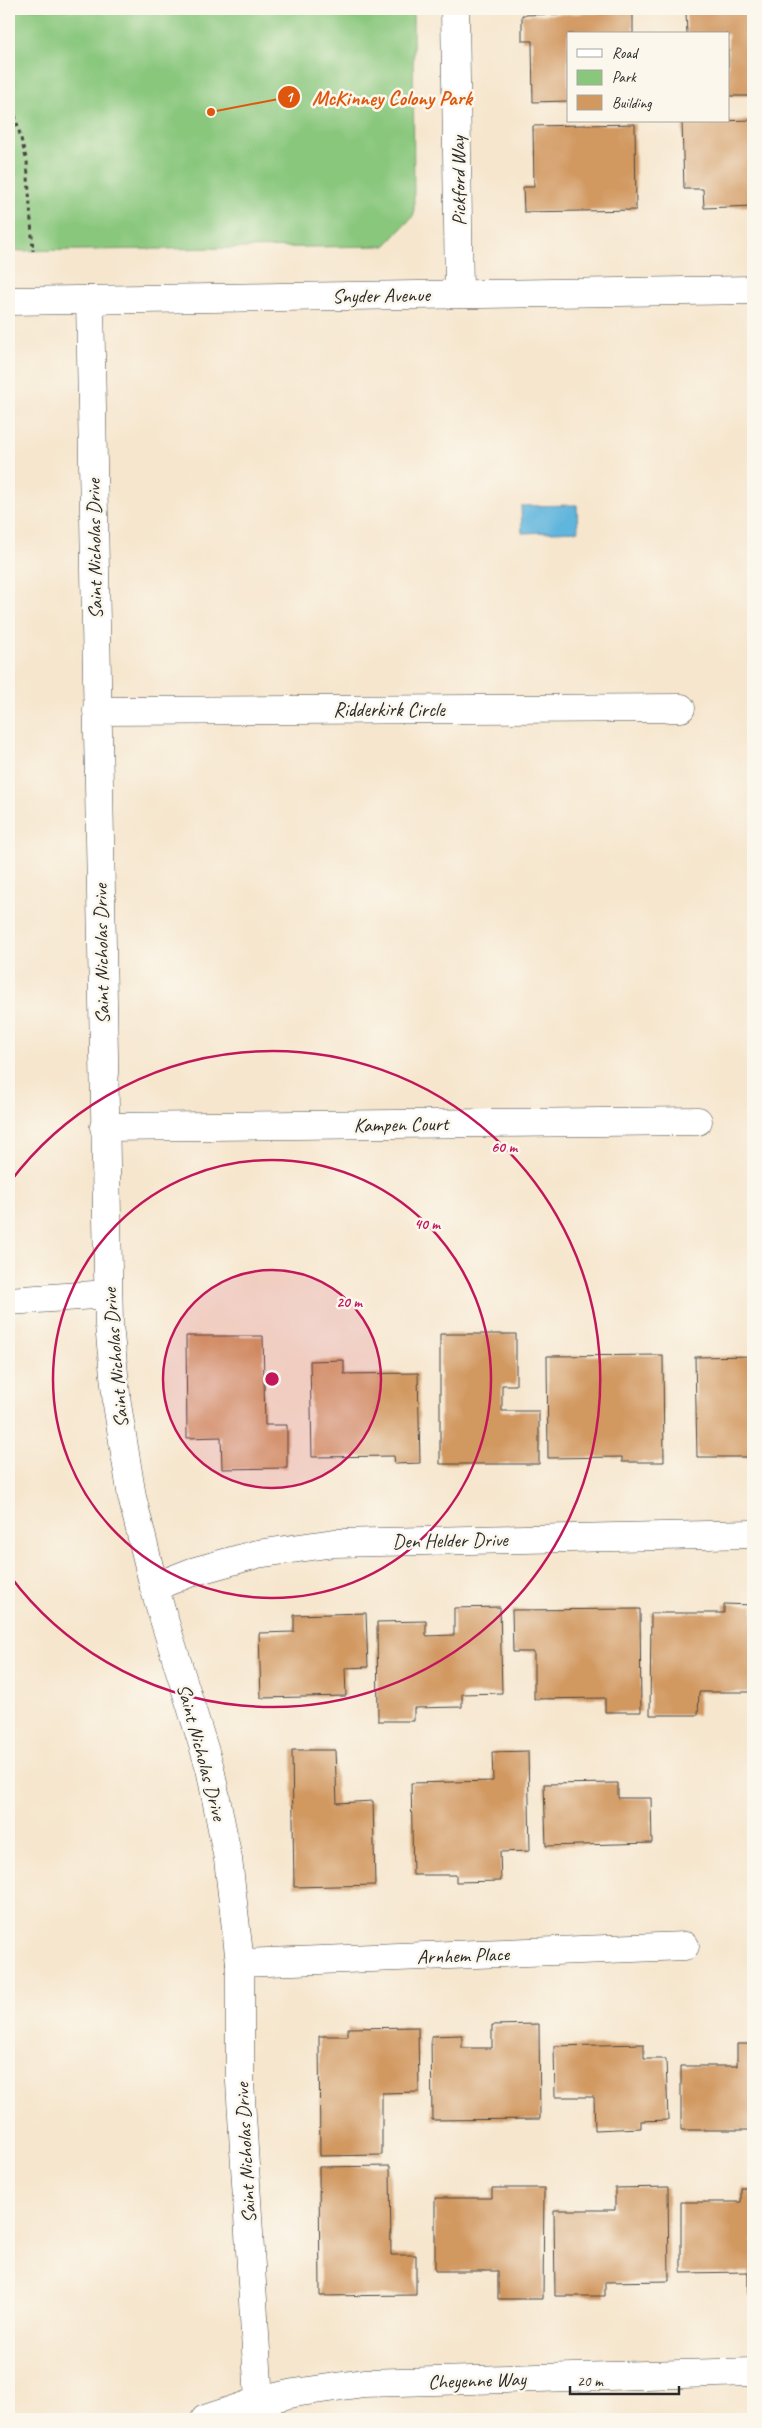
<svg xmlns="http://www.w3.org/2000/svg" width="762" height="2428" viewBox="0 0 762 2428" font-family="Caveat,sans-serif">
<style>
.green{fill:#89c77d;stroke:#5a7954}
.water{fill:#61b5dd;stroke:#467084}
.building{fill:#d19860}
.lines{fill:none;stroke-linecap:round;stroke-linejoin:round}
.minor-casing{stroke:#494743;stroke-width:29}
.path{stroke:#494743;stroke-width:3;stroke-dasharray:4 4;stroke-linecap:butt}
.minor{stroke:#fff;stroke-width:28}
.ring{fill:none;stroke:#c2185b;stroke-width:2.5}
.labels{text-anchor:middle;stroke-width:5;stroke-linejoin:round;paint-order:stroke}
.street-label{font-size:20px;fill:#2b2b2b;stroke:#fbf7ec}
.centre{fill:#c2185b;stroke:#fbf7ec;stroke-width:2.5}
.ring-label{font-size:15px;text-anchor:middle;font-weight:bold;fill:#c2185b;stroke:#fbf7ec;stroke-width:5;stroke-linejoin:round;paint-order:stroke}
.leader{fill:none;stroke:#df570e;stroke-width:2}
.callout-dot{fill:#df570e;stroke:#fbf7ec;stroke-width:2}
.mark-label{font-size:15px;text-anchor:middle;font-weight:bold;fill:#fff}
.callout-label{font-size:21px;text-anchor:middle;font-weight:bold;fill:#df570e;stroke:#fbf7ec;stroke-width:5;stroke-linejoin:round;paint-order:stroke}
</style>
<rect width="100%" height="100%" fill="#fbf7ec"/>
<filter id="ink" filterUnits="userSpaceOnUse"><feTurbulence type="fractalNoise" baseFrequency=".02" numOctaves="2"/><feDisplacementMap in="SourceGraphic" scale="10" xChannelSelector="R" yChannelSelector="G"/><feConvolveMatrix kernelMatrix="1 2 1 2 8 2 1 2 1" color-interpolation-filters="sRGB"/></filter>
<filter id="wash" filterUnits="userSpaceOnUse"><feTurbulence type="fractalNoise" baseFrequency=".0096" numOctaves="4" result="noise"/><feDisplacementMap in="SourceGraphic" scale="20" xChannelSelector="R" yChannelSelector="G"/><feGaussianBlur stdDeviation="1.12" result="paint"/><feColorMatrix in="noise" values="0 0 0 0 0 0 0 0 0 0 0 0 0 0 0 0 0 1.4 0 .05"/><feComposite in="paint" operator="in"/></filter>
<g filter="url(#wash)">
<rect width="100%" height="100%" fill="#f6e6ce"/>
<polygon class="green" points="9,9 413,9 414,215 385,246 9,251"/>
<polygon class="water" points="577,505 578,531 522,533 521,506"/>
<g id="blocks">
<g class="building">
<polygon points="753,10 753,96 728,96 728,34 687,34 686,12"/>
<polygon points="633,12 633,34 568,34 568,101 533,102 532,41 522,41 522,15"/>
<polygon points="753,120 753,206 704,208 703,189 684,189 682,122"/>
<polygon points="635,124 636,210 524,212 523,187 534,187 533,126"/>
<polygon points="440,1334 516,1334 516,1385 502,1385 502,1411 539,1411 539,1464 440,1464"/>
<polygon points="186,1336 263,1336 265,1425 287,1425 287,1468 222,1469 221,1437 187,1438"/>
<polygon points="663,1355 664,1462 622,1462 622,1457 548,1458 547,1356"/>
<polygon points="753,1356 753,1457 697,1457 695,1357"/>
<polygon points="344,1360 344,1374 418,1373 420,1463 395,1464 394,1456 312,1457 310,1361"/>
<polygon points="724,1604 753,1605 753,1692 699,1692 698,1715 650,1715 651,1613 724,1613"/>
<polygon points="500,1607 502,1693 462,1694 462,1707 414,1708 414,1721 378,1721 377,1622 426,1621 426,1636 454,1635 454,1608"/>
<polygon points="640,1609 641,1712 605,1712 605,1698 534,1699 534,1652 513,1652 512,1610"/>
<polygon points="366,1613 368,1667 345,1668 346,1696 261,1698 259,1633 294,1632 294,1615"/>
<polygon points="292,1750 335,1750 337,1803 373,1801 375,1885 294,1887"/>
<polygon points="528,1751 530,1851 500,1852 501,1881 456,1882 456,1875 413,1875 411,1783 493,1781 492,1752"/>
<polygon points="618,1783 618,1798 651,1798 652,1843 546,1846 544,1784"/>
<polygon points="539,2024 540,2119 432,2120 431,2036 462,2035 462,2048 492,2048 492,2025"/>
<polygon points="418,2027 419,2092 382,2093 382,2155 320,2156 319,2036 348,2036 348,2028"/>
<polygon points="644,2044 644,2059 666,2059 668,2120 641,2121 641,2128 595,2130 594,2097 555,2097 554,2046"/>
<polygon points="737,2044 753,2044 753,2130 681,2130 681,2066 737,2066"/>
<polygon points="390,2166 391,2255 416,2255 416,2295 320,2296 319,2167"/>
<polygon points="668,2187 669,2281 605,2282 605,2296 555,2296 554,2210 615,2210 615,2188"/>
<polygon points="492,2188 544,2188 543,2299 498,2299 498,2271 435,2271 435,2198 492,2198"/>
<polygon points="741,2188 753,2188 753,2294 748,2295 748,2272 681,2273 681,2202 741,2202"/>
</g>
</g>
</g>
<g filter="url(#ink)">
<use href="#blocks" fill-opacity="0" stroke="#494743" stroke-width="1"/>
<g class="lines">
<defs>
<g id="minor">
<polyline points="455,9 459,294"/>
<polyline points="90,300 109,1325 117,1404 132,1497 154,1587 210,1768 228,1859 240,1963 240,2082 259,2401"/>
<polyline points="9,301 753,290"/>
<polyline points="97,711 681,708"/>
<polyline points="104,1127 698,1121"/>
<polyline points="9,1301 108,1294"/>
<polyline points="154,1587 192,1572 257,1554 334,1543 753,1534"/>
<polyline points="240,1963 685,1946"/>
<polyline points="205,2419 259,2401 294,2393 364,2383 753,2372"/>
</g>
</defs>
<use href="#minor" class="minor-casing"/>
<polyline class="path" points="9,92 27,162 33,251"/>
<use href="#minor" class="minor"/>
</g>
</g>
<circle cx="272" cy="1379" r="109" fill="#c2185b" fill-opacity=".12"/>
<g class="ring">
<circle cx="272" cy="1379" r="109"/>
<circle cx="272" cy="1379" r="219"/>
<path d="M10 1182A328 328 0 1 1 10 1576"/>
</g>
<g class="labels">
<g class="street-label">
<text transform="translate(458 181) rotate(-91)" y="7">Pickford Way</text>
<text transform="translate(381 295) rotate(-1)" y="7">Snyder Avenue</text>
<text transform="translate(94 549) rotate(-91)" y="7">Saint Nicholas Drive</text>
<text x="389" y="716">Ridderkirk Circle</text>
<text transform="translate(101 954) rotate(-91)" y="7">Saint Nicholas Drive</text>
<text transform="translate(401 1124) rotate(-1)" y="7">Kampen Court</text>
<text transform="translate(115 1358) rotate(-95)" y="7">Saint Nicholas Drive</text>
<text transform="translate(450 1540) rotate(-1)" y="7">Den Helder Drive</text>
<text transform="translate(202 1752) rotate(75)" y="7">Saint Nicholas Drive</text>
<text transform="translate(463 1955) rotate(-2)" y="7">Arnhem Place</text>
<text transform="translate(245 2153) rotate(-93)" y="7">Saint Nicholas Drive</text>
<text transform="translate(477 2380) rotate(-2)" y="7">Cheyenne Way</text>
</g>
</g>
<circle cx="272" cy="1379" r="8" class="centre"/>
<g class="ring-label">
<text x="504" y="1152">60 m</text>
<text x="427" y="1229">40 m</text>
<text x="349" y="1307">20 m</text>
</g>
<path class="leader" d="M211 112L289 97"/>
<g class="callout-dot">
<circle cx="211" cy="112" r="5"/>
<circle cx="289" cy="97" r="12"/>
</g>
<g class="mark-label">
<text x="289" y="102">1</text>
</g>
<g class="callout-label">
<text x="392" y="105">McKinney Colony Park</text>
</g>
<rect width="762" height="2428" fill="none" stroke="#fbf7ec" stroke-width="30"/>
<rect x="567" y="32" width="162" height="90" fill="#fbf7ec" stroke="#a8a59f"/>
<rect x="577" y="49" width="25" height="8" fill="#ffffff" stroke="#a8a59f"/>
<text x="612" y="58" font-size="15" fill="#2b2b2b">Road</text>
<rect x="577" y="70" width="25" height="15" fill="#89c77d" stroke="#a8a59f"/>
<text x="612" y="82" font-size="15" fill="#2b2b2b">Park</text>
<rect x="577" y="95" width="25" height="15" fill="#d19860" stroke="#a8a59f"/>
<text x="612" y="108" font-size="15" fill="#2b2b2b">Building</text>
<path d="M570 2386v8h109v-8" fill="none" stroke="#2b2b2b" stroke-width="2.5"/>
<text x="577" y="2386" font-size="15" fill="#2b2b2b" stroke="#fbf7ec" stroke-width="4" paint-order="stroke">20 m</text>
</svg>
